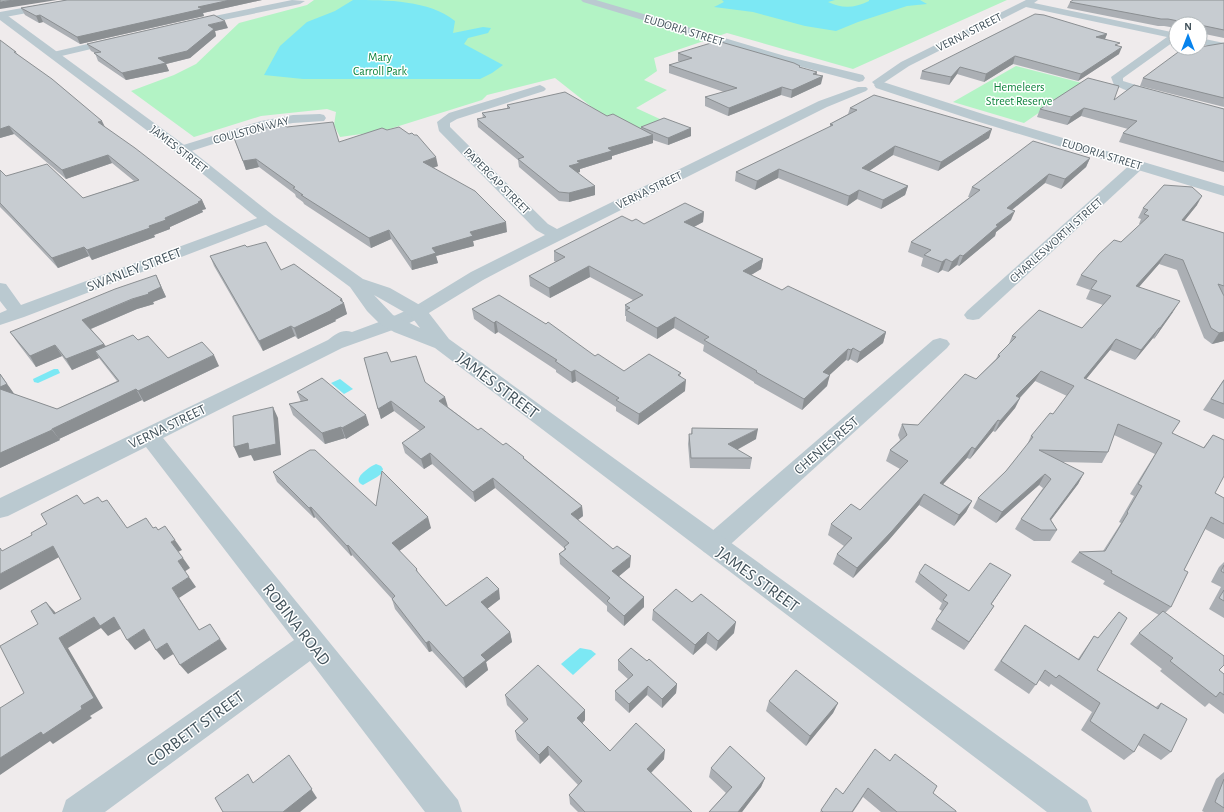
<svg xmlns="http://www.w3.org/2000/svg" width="1224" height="812" viewBox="0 0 1224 812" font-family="'Alegreya Sans',sans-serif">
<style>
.green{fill:#b3f3c5}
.water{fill:#7ce8f4}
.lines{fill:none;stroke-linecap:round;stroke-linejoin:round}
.minor{fill:#bac9d0;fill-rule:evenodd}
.tertiary{fill:#bac9d0;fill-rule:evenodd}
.wall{fill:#abafb4}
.shaded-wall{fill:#8b8f92}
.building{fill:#c7ccd1;stroke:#8b8f92}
.labels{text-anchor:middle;stroke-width:3;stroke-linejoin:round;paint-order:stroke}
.far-street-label{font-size:12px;fill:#42525b;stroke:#fff}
.far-park-label{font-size:12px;fill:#0d823b;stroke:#fff}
.street-label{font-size:14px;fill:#42525b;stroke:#fff}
.near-street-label{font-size:17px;fill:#42525b;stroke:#fff}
</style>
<rect width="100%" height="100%" fill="#efebec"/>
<g class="green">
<polygon points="314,0 1007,0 853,69 727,33 654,58 657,71 644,80 667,90 636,108 662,120 634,132 598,112 555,78 487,95 482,100 383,131 340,137 334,125 336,112 327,109 261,116 194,137 131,91 174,75 196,64 239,23 307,5"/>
<polygon points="1016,66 1082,83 1024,123 953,102"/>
</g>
<g class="water">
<path d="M353,0c34,0 76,0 102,21l-2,12 30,-6 8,1 -3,5 -20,5 -4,6 39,21 -11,8 -12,6h-177l-39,-4 16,-29 27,-24 28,-11z"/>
<path d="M722,0h113l-7,2c14,7 27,6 41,-1v-1h51l7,4 -20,2 -49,16 -22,9 -31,-5 -52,-14 -39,-5 10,-5z"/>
<polygon points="54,369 58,369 60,373 38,383 34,382 33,379"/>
<polygon points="340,379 353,389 344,394 331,383"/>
<path d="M376,464l5,2 2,3 -2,5 -4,3 -14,8c-13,-5 6,-18 13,-21z"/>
<polygon points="580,648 591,650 596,654 573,675 561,664"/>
</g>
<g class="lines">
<g class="minor">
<polygon points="66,0 86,0 81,3 0,18 0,12"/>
<polygon points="292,0 305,1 300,4 190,27 185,24 190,21"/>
<path d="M1026,0h12l-4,3 142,30v7l-53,38v3l39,12 2,3 -2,3c-12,3 -36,-9 -48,-14l-3,-8 56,-40 -141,-30 -117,59 -27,18h-8l-2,-2 29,-20z"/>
<polygon points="117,37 122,40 121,42 53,58 48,55 49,53"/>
<polygon points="1200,38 1224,43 1224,49 1200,44"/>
<path d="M540,85l4,2 2,2 -2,2 -87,28 -7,4v4l98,97 9,5 262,-128 39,-14h8l2,2 -2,2 -39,16 -302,151 -42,22 -59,36 -23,11 -59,21 -179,90 295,362 4,12h-37l-115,-151 -205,151h-43l4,-12 228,-160 -148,-193 -138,69 -8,2v-20l328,-158c8,-6 14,-11 24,-8l35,-13 25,-11 59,-36 74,-37 -9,-5 -97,-99 -2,-9 12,-9z"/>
<polygon points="320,114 324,115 326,118 324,121 293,123 263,128 182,154 177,153 175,150 177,147 261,121 293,115"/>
<polygon points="1138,161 1143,162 1145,165 1143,168 979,319 973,320 967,319 964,315 967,311 1133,162"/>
<polygon points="268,214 273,216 276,219 273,222 24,317 0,325 0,313 7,310 0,301 0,283 6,284 21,305"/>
<polygon points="940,338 947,340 950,344 947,348 722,552 713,555 704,552 700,545 704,538 933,340"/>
</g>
<g class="tertiary">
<polygon points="581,0 596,0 785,56 863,75 865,78 863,81 859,82 779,61 583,2"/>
<path d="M0,12l4,1 183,134 87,69 89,63 27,9 35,20 24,31 638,461 5,12h-45l-612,-464 -41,-16 -15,-9 -12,-12 -17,-24 -88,-65 -85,-69 -177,-133zM374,295l37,21 9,12 -27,-13z"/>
<polygon points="880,81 986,115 1224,186 1224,196 976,121 876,88 874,85 876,82"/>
</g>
</g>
<g class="wall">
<polygon points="67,0 262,0 203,13 204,16 80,44 43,22 39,23 25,15 21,8"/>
<polygon points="1224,0 1224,38 1200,33 1200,24 1176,24 1176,28 1164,26 1158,26 1067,8 1070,2"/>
<polygon points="228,28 215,31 216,36 190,58 166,64 169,71 126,80 98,61 95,53 91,51 87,44"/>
<polygon points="1107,34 1105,39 1118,46 1119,54 1078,81 1013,64 984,82 957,74 949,85 920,79 922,71"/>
<polygon points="1224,43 1224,107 1140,86 1143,78"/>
<polygon points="16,52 18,55 104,127 202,200 206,209 202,210 203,212 170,227 170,229 154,235 155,237 92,260 89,256 58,268 11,218 0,207 0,170 6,176 83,198 134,181 112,163 66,179 14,134 0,138"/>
<polygon points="678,53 817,74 821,84 791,98 781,95 728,116 705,106 705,97 724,92 669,73 669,65 680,62 678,61"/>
<polygon points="1114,100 1224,109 1224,172 1119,142 1123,133 1128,129 1081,116 1067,125 1037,117 1040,109"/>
<polygon points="507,105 607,116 641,129 641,127 691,136 668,145 653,140 653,143 612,156 612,159 580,169 580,172 577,173 595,195 569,202 559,201 519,167 518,160 478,127 477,119 483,118 482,113 507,108"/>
<polygon points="850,108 989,138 938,171 893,155 869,171 908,186 905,195 881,209 857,199 847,206 778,178 755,190 735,181 736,172 830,127 830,124 848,114"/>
<polygon points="287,127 339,142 438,166 433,168 507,232 473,241 474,246 436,256 438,263 412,270 391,239 371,248 304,204 303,202 296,197 295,194 259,167 246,170 234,138"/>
<polygon points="1090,158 1086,167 1061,189 1045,183 1012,210 1011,220 996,232 995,236 959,266 957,265 948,272 942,270 938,273 921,266 923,258 908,252 911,242 970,197 968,197 972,187"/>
<polygon points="1197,205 1184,221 1224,233 1224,341 1212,344 1204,338 1177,270 1159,264 1139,287 1173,312 1154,339 1153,338 1135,360 1110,350 1086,379 1172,433 1203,448 1213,435 1215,493 1224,498 1224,539 1205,529 1184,570 1171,607 1165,613 1219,670 1224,674 1224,714 1209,703 1205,707 1160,671 1162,669 1130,644 1139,633 1159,615 1103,584 1105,581 1071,562 1079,552 1103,551 1121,523 1119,522 1134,496 1130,494 1155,454 1114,435 1108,452 1102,463 1062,462 1084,473 1078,484 1051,520 1057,530 1050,541 1034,541 1015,529 1021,519 1043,488 1039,485 996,523 973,508 978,498 1006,471 1026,447 1031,436 1053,414 1067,396 1035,381 1020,398 1015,408 995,432 993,431 970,459 967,458 943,484 972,501 966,512 954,526 919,505 888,541 853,578 833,564 837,554 844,546 828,535 831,524 860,510 900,469 886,461 890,450 900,440 898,435 902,424 918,425 976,379 996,359 998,355 1008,346 1012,336 1082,328 1103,305 1086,299 1090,290 1076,285 1081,275 1121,242 1141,224 1139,224 1141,219 1138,218 1143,208"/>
<polygon points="704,212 703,222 694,227 763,259 761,269 751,275 782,290 886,332 883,343 857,363 850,359 848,361 846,360 829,375 827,386 802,410 754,383 754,382 703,351 704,345 674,328 657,339 626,321 626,316 625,316 625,305 633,300 590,277 550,298 530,286 529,276 556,262 554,261 554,251 632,221 644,224"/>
<polygon points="247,247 281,270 342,299 347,314 335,320 336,321 298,339 295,336 263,351 214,266 210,256"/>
<polygon points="156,275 166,297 153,302 154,304 137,309 91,329 104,344 106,346 138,340 168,358 219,366 144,402 142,400 59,439 60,440 0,468 0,374 14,394 57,409 117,381 99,358 72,370 62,356 36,367 17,342 10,332"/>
<polygon points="472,309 595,356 624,371 681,373 680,376 685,391 638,425 616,411 616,407 576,381 572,383 556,372 556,370 498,332 495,334 474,319"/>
<polygon points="364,358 391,362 425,382 448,407 478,430 525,459 582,506 583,516 578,520 630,567 619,576 644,597 644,607 624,626 607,611 607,606 560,564 559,554 564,550 564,548 495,488 475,502 432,464 424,469 405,453 402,443 420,431 394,411 381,419"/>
<polygon points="1224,379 1224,419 1203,410"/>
<polygon points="297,392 369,425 346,439 345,438 325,444 293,415 289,404 301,402"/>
<polygon points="692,428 756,439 737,450 752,458 750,469 690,468 688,444 689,434 691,434"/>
<polygon points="273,472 376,506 431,528 399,551 417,569 418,573 446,606 500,599 487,609 510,632 512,642 486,662 488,670 466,688 432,651 429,652 395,609 392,599 352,555 351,556 315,517 314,518 277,482"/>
<polygon points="1224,562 1224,618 1209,609 1221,587 1211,582 1219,567"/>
<polygon points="919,573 969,591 1005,584 991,605 994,606 988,615 964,650 931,629 936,620 942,611 939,609 942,603 915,582"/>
<polygon points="692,602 734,633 716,651 706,643 693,655 652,620 653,610"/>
<polygon points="1025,625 1078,659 1087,646 1094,636 1097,670 1156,707 1161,703 1171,752 1161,760 1138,745 1134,752 1124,760 1081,730 1092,712 1051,684 1049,687 1039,680 1029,694 994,670"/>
<polygon points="618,660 647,661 677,684 676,693 662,708 647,695 629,713 615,700 615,691 628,679 618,670"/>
<polygon points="505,695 585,720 582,724 610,751 664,759 651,773 692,812 578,812 570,804 569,795 578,785 549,755 540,764 517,740 515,731 524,723 507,705"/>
<polygon points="769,701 838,703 833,713 806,746 766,711"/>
<polygon points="890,761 933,793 956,812 881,812 863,797 853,812 820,812 821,810"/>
<polygon points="711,768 765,778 761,787 742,812 709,812 726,793 709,777"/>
<polygon points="1224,772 1224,812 1204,812 1202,811 1216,779"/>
</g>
<g class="shaded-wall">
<polygon points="14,0 57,0 0,9 0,2"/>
<polygon points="230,0 262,0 203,13 204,16 80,44 77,37 205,5"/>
<polygon points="40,15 43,22 39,23 36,16"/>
<polygon points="225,21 228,28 215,31 216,36 190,58 166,64 169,71 126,80 122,73 158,58 208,25"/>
<polygon points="1107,34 1104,41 1096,37"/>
<polygon points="1122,47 1119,54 1078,81 1081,74"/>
<polygon points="1015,56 1013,64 984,82 986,74"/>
<polygon points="960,67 957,74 949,85 951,77"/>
<polygon points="817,72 816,79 823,76 821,84 791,98 792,90 813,74"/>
<polygon points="782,87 781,95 728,116 729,108"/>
<polygon points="1084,108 1081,116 1067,125 1071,117"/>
<polygon points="102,121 106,129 98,122"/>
<polygon points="9,126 14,134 0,138 0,129"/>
<polygon points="691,128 691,136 668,145 668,138"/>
<polygon points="992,129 989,138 938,171 941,162"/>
<polygon points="653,135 653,143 612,156 612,159 580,169 580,172 569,175 569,166 577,161 608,148"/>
<polygon points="895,146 893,155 860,177 862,168"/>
<polygon points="108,155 112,163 66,179 62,170"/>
<polygon points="436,157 438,166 424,171 423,162"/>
<polygon points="1090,158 1086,167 1061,189 1065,179"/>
<polygon points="256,159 259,167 246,170 243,161"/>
<polygon points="779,169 778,178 755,190 757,181"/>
<polygon points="1049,174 1045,183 1003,217 1007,208"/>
<polygon points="595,186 595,195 569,202 569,193"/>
<polygon points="908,186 905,195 881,209 883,200"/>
<polygon points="859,190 857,199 847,206 849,196"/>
<polygon points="1202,196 1197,205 1177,230 1182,220"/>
<polygon points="202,200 206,209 202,210 203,212 170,227 170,229 154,235 155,237 92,260 87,250 149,226"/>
<polygon points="1015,211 1011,220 996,232 995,236 959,266 963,256 996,225"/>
<polygon points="704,212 703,222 684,232 684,222"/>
<polygon points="506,222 507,232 473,241 474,246 436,256 438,263 412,270 411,261 432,248 470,232"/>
<polygon points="389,230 391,239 371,248 369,238"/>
<polygon points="84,247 89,256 58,268 52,258"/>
<polygon points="1165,254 1159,264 1131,296 1136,286"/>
<polygon points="960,255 957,265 948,272 952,262"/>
<polygon points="763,259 761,269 741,281 743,271"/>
<polygon points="946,259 942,270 938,273 942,262"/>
<polygon points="589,266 590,277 550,298 549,288"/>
<polygon points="156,275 166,297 153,302 154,304 137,309 88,330 82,320 148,293"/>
<polygon points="342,299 343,304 344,303 347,314 335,320 336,321 298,339 294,328 331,310 340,300"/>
<polygon points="1180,301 1173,312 1154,339 1160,328"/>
<polygon points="675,317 674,328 657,339 657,328"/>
<polygon points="496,321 498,332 495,334 494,323"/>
<polygon points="291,326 295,336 263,351 259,341"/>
<polygon points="1159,328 1153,338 1135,360 1141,350"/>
<polygon points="886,332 883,343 857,363 860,352"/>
<polygon points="1224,332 1224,341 1212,344 1219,333"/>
<polygon points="1116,339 1110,350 1078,389 1084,378"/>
<polygon points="104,344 110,354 95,351 99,358 72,370 66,359"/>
<polygon points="55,345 62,356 36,367 30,356"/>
<polygon points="853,348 850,359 848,361 851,350"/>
<polygon points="848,349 846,360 821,383 823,372"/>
<polygon points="214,355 219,366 144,402 138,391"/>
<polygon points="575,370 576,381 572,383 571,372"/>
<polygon points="1041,371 1035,381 1011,407 1016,396"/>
<polygon points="0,374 15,395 0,393"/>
<polygon points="830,375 827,386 802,410 804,399"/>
<polygon points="686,380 685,391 638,425 639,414"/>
<polygon points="136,389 142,400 59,439 52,429"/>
<polygon points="445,397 448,407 439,401"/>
<polygon points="1020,398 1015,408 995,432 1000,421"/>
<polygon points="391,401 394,411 381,419 378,409"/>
<polygon points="273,407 278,418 281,455 254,461 251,455 239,458 234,447"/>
<polygon points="366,415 369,425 346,439 342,428"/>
<polygon points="998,420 993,431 970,459 975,449"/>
<polygon points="341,427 345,438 325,444 322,433"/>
<polygon points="758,429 756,439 727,455 728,444"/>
<polygon points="52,430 60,440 0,468 0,453"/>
<polygon points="972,447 967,458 935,493 940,483"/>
<polygon points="430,453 432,464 424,469 421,459"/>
<polygon points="1084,473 1078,484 1044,529 1050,519"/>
<polygon points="1045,474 1039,485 996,523 1002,512"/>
<polygon points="493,478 495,488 475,502 473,492"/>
<polygon points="924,494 919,505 888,541 853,578 857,568"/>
<polygon points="972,501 966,512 954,526 959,515"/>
<polygon points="582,506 583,516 571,525 571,514"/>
<polygon points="311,507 315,517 314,518 309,508"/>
<polygon points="428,517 431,528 395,554 392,543"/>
<polygon points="175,540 182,550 178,552 171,542"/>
<polygon points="348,545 352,555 351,556 347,546"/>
<polygon points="53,546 61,556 0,590 0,574"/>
<polygon points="631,556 630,567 612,582 612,571"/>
<polygon points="183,558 190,568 184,572 178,561"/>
<polygon points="189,577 196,587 179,598 206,640 172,588"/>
<polygon points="499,589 500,599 483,612 481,602"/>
<polygon points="644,597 644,607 624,626 624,616"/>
<polygon points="46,602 55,612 64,624 54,614"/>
<polygon points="994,606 988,615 964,650 969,642"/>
<polygon points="94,617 114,617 122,628 108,636 101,628 68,648 103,708 90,716 92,718 53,744 50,741 0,775 0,758 81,706 59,638"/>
<polygon points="736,622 734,633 716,651 718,641"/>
<polygon points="144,629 152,639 135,650 127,640"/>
<polygon points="510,632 512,642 486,662 488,670 466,688 463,678 481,655"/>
<polygon points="708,632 706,643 693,655 695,645"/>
<polygon points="220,639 227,649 188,674 180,665"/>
<polygon points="429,641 432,651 429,652 426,643"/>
<polygon points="167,643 175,653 164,660 156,650"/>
<polygon points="677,684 676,693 662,708 662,699"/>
<polygon points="648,686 647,695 629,713 629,704"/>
<polygon points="838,703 833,713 806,746 810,736"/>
<polygon points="585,710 585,720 577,728 577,718"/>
<polygon points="548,746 549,755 540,764 539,755"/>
<polygon points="665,750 664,759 646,778 647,769"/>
<polygon points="295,764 317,798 300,812 283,812"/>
<polygon points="765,778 761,787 742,812 738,812"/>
</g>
<g class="building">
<polygon points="0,0 14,0 0,2"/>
<polygon points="67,0 230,0 198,7 202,9 77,37 40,15 36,16 21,8"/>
<polygon points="1073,0 1224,0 1224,30 1200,25 1200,24 1194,24 1168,19 1161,19 1070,2"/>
<polygon points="1035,14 1044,15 1107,34 1096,37 1120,43 1115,45 1122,47 1081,74 1015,56 986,74 960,67 951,77 922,71"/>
<polygon points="214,15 225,21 208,25 214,29 187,51 158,58 166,63 122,73 94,53 101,52 87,44"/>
<polygon points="0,40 16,52 14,52 52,79 102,121 98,122 135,148 202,200 198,202 199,203 165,218 166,220 149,226 150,228 87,250 84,247 52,258 0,203 0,170 6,176 47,164 83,198 139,180 108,155 62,170 9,126 0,129"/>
<polygon points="721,42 794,63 800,66 799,67 817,72 813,74 823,76 792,90 782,87 729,108 705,97 737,88 669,65 692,58 678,53 711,43 715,44"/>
<polygon points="1224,43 1224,98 1143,78 1181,50 1192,48 1200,48 1200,47"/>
<polygon points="1088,78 1119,86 1114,100 1134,85 1224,109 1224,162 1123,133 1137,121 1084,108 1071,117 1040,109"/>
<polygon points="565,92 607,116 613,114 653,135 608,148 612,151 577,161 580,163 569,166 595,186 569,193 559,192 518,159 524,157 477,119 486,117 482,113 510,108 507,105"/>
<polygon points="874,95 992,129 941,162 895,146 862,168 908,186 883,200 859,190 849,196 779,169 757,181 736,172 833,125 830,124 857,110 850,108"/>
<polygon points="664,118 691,128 668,138 641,127"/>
<polygon points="333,122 339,142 382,128 387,130 399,127 409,134 412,133 414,135 417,135 436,157 423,162 475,191 506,222 470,232 473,236 432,248 436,253 411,261 389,230 369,238 301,195 303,195 293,188 295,187 256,159 243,161 234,138 281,123 287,127"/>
<polygon points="1033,141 1090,158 1065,179 1049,174 1007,208 1015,211 996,225 998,226 963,256 960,255 952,262 946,259 942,262 924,255 931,250 911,242 980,190 972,187"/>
<polygon points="1164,185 1192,187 1202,196 1182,220 1224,233 1224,286 1218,284 1224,296 1224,332 1219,333 1211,328 1183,260 1165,254 1136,286 1180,301 1160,328 1159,328 1141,350 1116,339 1084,378 1180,421 1172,433 1204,448 1213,435 1224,440 1224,476 1215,493 1224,498 1224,524 1211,517 1184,570 1188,572 1171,607 1111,573 1112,571 1079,552 1105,551 1128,513 1127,512 1142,486 1138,484 1162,443 1118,424 1108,452 1039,450 1084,473 1050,519 1057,530 1041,530 1021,519 1051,479 1045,474 1002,512 978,498 1006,471 1033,437 1031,436 1050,413 1053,414 1074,386 1041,371 1016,396 1020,398 1000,421 998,420 975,449 972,447 940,483 972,501 959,515 924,494 892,531 857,568 837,554 852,538 831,524 851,504 860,510 908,461 890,450 907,435 902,424 918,425 965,374 976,379 1000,356 998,355 1016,337 1012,336 1039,310 1082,328 1111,296 1091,289 1097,281 1081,275 1099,254 1114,240 1121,242 1149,216 1144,214 1148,210 1143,208"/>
<polygon points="685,203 704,212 684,222 763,259 743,271 782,290 788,286 886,332 860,352 853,348 851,350 848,349 823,372 830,375 804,399 756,372 757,371 704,340 709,337 675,317 657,328 626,310 630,308 625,305 643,295 589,266 549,288 529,276 565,257 554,251 622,216 632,221 636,219 644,224"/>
<polygon points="266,242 281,270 294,264 342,299 340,300 344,303 331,310 332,310 294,328 291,326 259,341 210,256 245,245 247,247"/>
<polygon points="156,275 161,287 148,293 149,294 132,299 82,320 104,344 66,359 55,345 30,356 10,332 115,289"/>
<polygon points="499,295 546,324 548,322 595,356 598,354 624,371 649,354 681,373 678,375 686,380 639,414 616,400 619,398 575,370 571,372 555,361 557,360 496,321 494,323 472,309"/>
<polygon points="133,335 138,340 148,336 168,358 202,342 214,355 138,391 136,389 52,429 52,430 0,453 0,389 57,409 119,381 95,351"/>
<polygon points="387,352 391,362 416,356 425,382 445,397 439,401 478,430 481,428 503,445 506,443 524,457 523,458 582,506 571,514 613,549 617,546 631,556 612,571 644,597 624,616 607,601 610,598 559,554 566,549 564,547 569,543 493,478 473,492 430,453 421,459 402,443 425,427 391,401 378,409 364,358"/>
<polygon points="0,374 7,384 0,387"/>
<polygon points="322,378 366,415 342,428 341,427 322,433 289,404 308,400 297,392"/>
<polygon points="1224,380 1224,404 1211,399"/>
<polygon points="273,407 276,444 249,450 248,443 234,447 233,416"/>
<polygon points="692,428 758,429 728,444 752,458 691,458 689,434 692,434"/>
<polygon points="310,450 315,450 376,506 382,471 428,517 392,543 417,569 416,570 446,606 487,577 499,589 481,602 510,632 481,655 486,660 463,678 429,641 426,643 392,599 395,596 348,545 347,546 311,507 309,508 273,472"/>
<polygon points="77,495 84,504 98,497 102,502 107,500 127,528 146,518 153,528 156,527 158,530 165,526 175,540 171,542 183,558 178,561 189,577 172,588 199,630 210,624 220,639 180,665 167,643 156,650 144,629 127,640 114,617 100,626 94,617 59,638 94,698 81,706 82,709 43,735 41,732 0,758 0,708 24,693 0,646 38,624 31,611 46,602 54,614 81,599 53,546 0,574 0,548 2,551 32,535 31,533 47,524 41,514"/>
<polygon points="990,563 1011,575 991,604 994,606 969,642 936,620 948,603 943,600 947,595 919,573 925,564 969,591"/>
<polygon points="1224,565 1224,573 1221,571"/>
<polygon points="676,589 692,602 701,594 736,622 718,641 708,632 695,645 653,610"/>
<polygon points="1224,590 1224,601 1219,598"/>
<polygon points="1163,611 1224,656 1224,665 1219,670 1224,674 1224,695 1220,692 1216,697 1170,661 1173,658 1139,633"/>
<polygon points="1119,612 1127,618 1097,670 1158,709 1161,703 1187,719 1171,752 1144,734 1134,752 1090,721 1100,703 1059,675 1056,678 1045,670 1036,685 1001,661 1025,625 1079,660 1094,636 1098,638"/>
<polygon points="631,648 647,661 649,659 677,684 662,699 648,686 629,704 615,691 633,675 618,660"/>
<polygon points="538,665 585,710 577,718 610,751 636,723 665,750 647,769 692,812 585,812 569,795 582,781 548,746 539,755 515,731 528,719 505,695"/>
<polygon points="796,670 838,703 810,736 769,701"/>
<polygon points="730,746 765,778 738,812 709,812 732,787 711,768"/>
<polygon points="875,749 890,761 895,754 937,786 933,793 956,811 956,812 897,812 868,788 852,812 823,812 821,810 836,788 843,794"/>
<polygon points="289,755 312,789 283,812 223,812 215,798 248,774 253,783"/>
<polygon points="1224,779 1224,808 1215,802"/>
</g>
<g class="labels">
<g class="far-street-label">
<text transform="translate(684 30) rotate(17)" y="4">EUDORIA STREET</text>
<text transform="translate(969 32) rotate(-27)" y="4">VERNA STREET</text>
<text transform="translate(251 130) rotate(-15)" y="4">COULSTON WAY</text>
<text transform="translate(179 149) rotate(38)" y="4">JAMES STREET</text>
<text transform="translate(1102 154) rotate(17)" y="4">EUDORIA STREET</text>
<text transform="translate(497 181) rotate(45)" y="4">PAPERCAP STREET</text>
<text transform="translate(649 190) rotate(-26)" y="4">VERNA STREET</text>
<text transform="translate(1056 240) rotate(-42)" y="4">CHARLESWORTH STREET</text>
</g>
<g class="far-park-label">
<text x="380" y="61">Mary<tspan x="380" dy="14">Carroll Park</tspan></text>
<text x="1019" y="91">Hemeleers<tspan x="1019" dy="14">Street Reserve</tspan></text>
</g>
<g class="street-label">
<text transform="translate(134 269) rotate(-21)" y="5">SWANLEY STREET</text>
<text transform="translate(167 426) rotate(-26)" y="5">VERNA STREET</text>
<text transform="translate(826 445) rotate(-41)" y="5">CHENIES REST</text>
</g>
<g class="near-street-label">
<text transform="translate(498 385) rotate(37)" y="6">JAMES STREET</text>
<text transform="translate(758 579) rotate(36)" y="6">JAMES STREET</text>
<text transform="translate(297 624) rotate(52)" y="6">ROBINA ROAD</text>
<text transform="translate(195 728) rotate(-36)" y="6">CORBETT STREET</text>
</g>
</g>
<g transform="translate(1188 36)"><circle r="19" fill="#ffffff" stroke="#b3babd"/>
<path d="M0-3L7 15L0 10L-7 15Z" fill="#0783ed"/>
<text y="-6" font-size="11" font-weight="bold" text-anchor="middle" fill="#42525b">N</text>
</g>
</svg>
